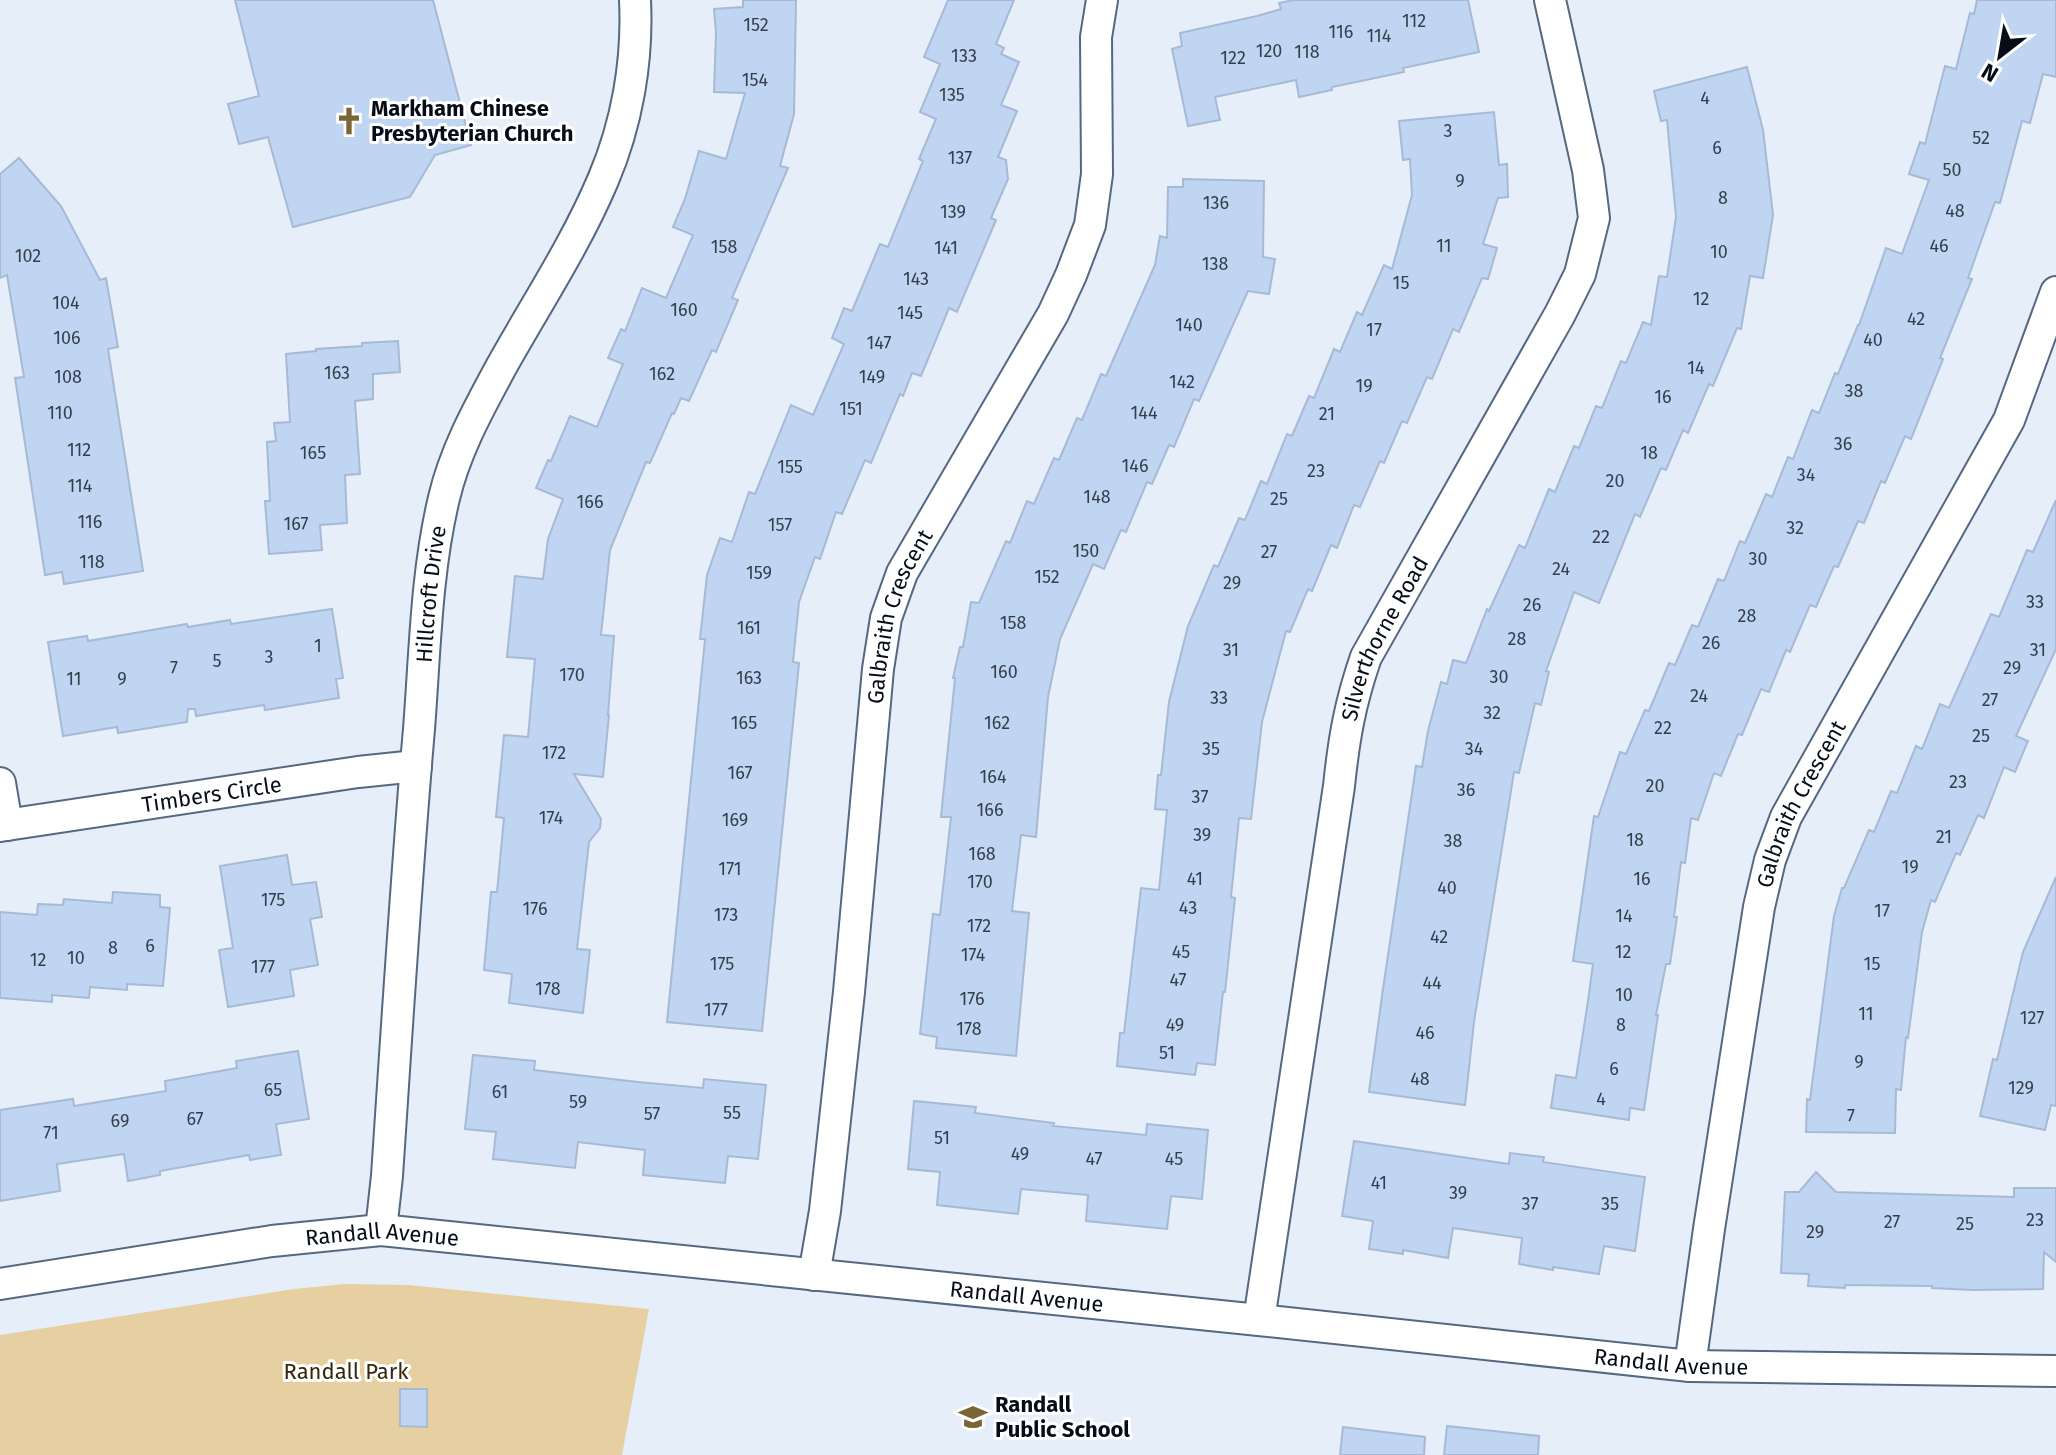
<svg xmlns="http://www.w3.org/2000/svg" width="2056" height="1455" viewBox="0 0 2056 1455" font-family="'Fira Sans',sans-serif">
<style>
.green{fill:#e6cfa1}
.building{fill:#c0d5f1;stroke:#a6bad6;stroke-width:2}
.lines{fill:none;stroke-linecap:round;stroke-linejoin:round}
.minor-casing{stroke:#556881;stroke-width:34}
.minor{stroke:#fff;stroke-width:30}
.labels{text-anchor:middle;stroke-width:6;stroke-linejoin:round;paint-order:stroke}
.number-label{font-size:18px;fill:#343f4d}
.poi-label{font-size:22px;font-weight:bold;fill:#060d16;stroke:#fff;text-anchor:start}
.street-label{font-size:22px;fill:#060d16;stroke:#fff}
.park-label{font-size:22px;fill:#35280a;stroke:#fff}
</style>
<rect width="100%" height="100%" fill="#e6eefa"/>
<polygon class="green" points="345,1284 408,1285 649,1309 622,1455 0,1455 0,1335 294,1289"/>
<g class="building">
<polygon points="235,0 433,0 471,145 435,155 410,197 293,227 268,137 239,144 228,104 259,96"/>
<polygon points="743,0 796,0 794,114 780,166 788,168 732,298 738,300 716,352 712,350 689,401 681,398 674,414 672,413 650,463 646,462 610,550 601,635 614,636 608,715 609,715 603,777 574,774 601,819 600,828 589,842 577,949 590,950 583,1013 509,1003 512,974 484,970 491,892 497,892 504,818 496,817 504,735 528,737 535,659 507,657 515,576 543,579 548,539 563,499 536,488 548,460 551,461 570,416 597,427 623,364 608,358 621,329 625,331 642,288 666,298 693,235 673,227 685,199 699,151 726,159 745,93 714,92 716,33 714,9 743,7"/>
<polygon points="948,0 1014,0 996,44 1004,48 1001,54 1019,62 1001,105 1017,111 998,157 1006,160 1008,179 991,218 996,220 957,312 949,308 921,376 912,373 903,396 900,394 871,463 865,460 842,514 836,512 820,559 815,557 799,602 793,662 799,663 762,1031 667,1022 705,639 700,639 707,575 720,538 732,542 749,492 755,494 791,405 813,415 844,344 832,338 844,308 852,311 880,244 888,247 923,161 919,159 936,119 920,112 940,64 924,57"/>
<polygon points="1294,0 1468,0 1479,52 1403,68 1404,72 1332,87 1332,90 1299,97 1296,80 1215,97 1220,120 1188,126 1172,49 1182,46 1180,33 1257,16 1281,9 1279,3"/>
<polygon points="1977,0 2056,0 2056,77 2043,74 2030,123 2022,121 2000,203 1995,202 1968,278 1972,279 1940,358 1943,359 1911,439 1905,436 1885,483 1881,481 1864,523 1858,521 1838,567 1834,566 1816,607 1810,605 1790,652 1786,650 1769,692 1761,689 1742,735 1738,734 1721,776 1714,773 1698,820 1691,818 1685,863 1681,862 1674,917 1677,917 1670,964 1666,964 1656,1015 1658,1015 1644,1110 1630,1108 1629,1120 1551,1108 1556,1075 1576,1078 1588,1001 1593,964 1573,961 1594,816 1598,817 1620,752 1626,754 1645,710 1649,711 1669,663 1675,665 1692,625 1698,627 1718,579 1724,581 1740,541 1745,543 1766,494 1772,497 1788,457 1793,459 1812,410 1819,413 1835,373 1838,374 1858,325 1859,325 1886,248 1902,254 1929,180 1909,174 1920,142 1925,144 1945,66 1956,69 1970,13 1974,14"/>
<polygon points="1747,67 1763,130 1773,215 1763,278 1750,276 1741,329 1737,328 1713,386 1709,384 1688,433 1683,430 1666,470 1661,468 1640,517 1635,514 1599,603 1574,592 1546,671 1549,672 1541,705 1535,703 1519,773 1514,772 1474,1022 1465,1105 1369,1092 1382,996 1416,766 1422,767 1428,731 1441,682 1447,684 1453,660 1466,663 1487,609 1489,611 1519,545 1525,548 1549,489 1555,492 1574,446 1579,448 1596,406 1602,408 1621,361 1626,363 1643,322 1651,325 1659,276 1667,277 1676,217 1667,120 1661,121 1654,91"/>
<polygon points="1494,112 1499,165 1507,164 1508,197 1498,198 1483,244 1497,248 1488,279 1482,278 1459,332 1453,329 1432,379 1427,377 1407,423 1402,421 1384,463 1380,461 1360,507 1354,505 1337,548 1331,545 1312,591 1308,589 1290,632 1286,631 1262,722 1251,819 1239,818 1231,897 1235,898 1225,992 1223,992 1215,1065 1197,1063 1195,1075 1117,1066 1120,1033 1124,1033 1141,888 1159,890 1167,810 1155,809 1158,775 1161,775 1169,702 1188,626 1214,565 1218,567 1239,518 1245,520 1261,481 1267,484 1287,434 1292,436 1309,396 1314,398 1334,349 1340,352 1357,312 1362,315 1384,265 1392,269 1412,195 1410,159 1403,160 1399,121"/>
<polygon points="19,158 61,206 100,280 106,278 118,347 108,349 143,571 64,584 62,572 45,575 15,378 24,377 7,275 0,278 0,174"/>
<polygon points="1183,179 1264,181 1263,257 1275,259 1269,294 1248,291 1199,401 1194,399 1174,447 1169,445 1152,484 1147,482 1126,532 1121,530 1104,569 1093,564 1060,639 1048,697 1036,837 1021,835 1012,911 1029,913 1016,1056 936,1048 937,1037 920,1034 933,914 940,915 951,817 941,817 955,678 953,678 960,647 963,647 971,602 979,603 1006,541 1010,543 1027,501 1034,504 1054,458 1059,460 1077,418 1082,420 1101,374 1106,376 1155,265 1160,236 1167,238 1168,187 1183,187"/>
<polygon points="398,341 400,372 373,374 373,399 355,401 360,474 345,475 347,523 320,525 322,550 269,554 265,501 270,501 267,442 276,441 274,423 290,422 286,354 316,351 316,349 362,346 362,343"/>
<polygon points="2056,500 2056,649 2016,736 2028,741 2015,772 2004,767 1984,818 1978,815 1960,855 1956,853 1935,902 1931,900 1922,932 1908,1038 1906,1037 1901,1090 1896,1089 1895,1133 1806,1132 1807,1099 1810,1100 1834,916 1842,888 1844,888 1869,830 1874,832 1891,791 1897,793 1916,746 1922,749 1940,704 1949,708 1991,614 1999,617 2027,550 2033,552"/>
<polygon points="332,609 343,678 336,679 339,698 265,710 264,705 196,716 195,709 188,709 187,722 118,733 117,727 63,736 48,642 87,636 88,641 187,624 188,627 230,620 231,624"/>
<polygon points="287,855 292,885 316,882 322,917 310,919 318,965 290,970 294,996 228,1007 219,950 233,948 220,866"/>
<polygon points="2056,877 2056,1106 2051,1105 2045,1130 1980,1116 1993,1059 1997,1060 2023,952"/>
<polygon points="113,892 160,895 160,907 170,908 163,986 127,984 127,990 90,987 89,998 52,995 52,1002 0,998 0,912 37,915 38,904 63,905 64,899 112,903"/>
<polygon points="298,1051 309,1119 276,1124 281,1155 250,1160 249,1155 160,1171 160,1175 128,1181 124,1154 57,1164 60,1191 0,1201 0,1110 73,1099 74,1106 166,1091 165,1081 237,1068 236,1061"/>
<polygon points="473,1055 535,1061 534,1070 638,1082 703,1088 704,1079 766,1085 758,1159 728,1156 725,1183 643,1175 645,1150 578,1142 575,1168 493,1159 496,1132 465,1129"/>
<polygon points="914,1101 976,1107 975,1113 1054,1123 1053,1126 1146,1135 1147,1124 1208,1130 1202,1199 1171,1196 1167,1229 1086,1221 1088,1195 1021,1189 1018,1214 937,1205 940,1172 908,1169"/>
<polygon points="1354,1141 1509,1164 1510,1153 1544,1157 1543,1162 1645,1177 1635,1251 1604,1246 1599,1274 1553,1267 1553,1270 1519,1264 1522,1238 1453,1228 1448,1258 1403,1250 1403,1254 1369,1249 1373,1221 1342,1216"/>
<polygon points="1816,1172 1836,1192 2014,1197 2014,1188 2056,1188 2056,1262 2044,1252 2043,1289 1973,1290 1932,1288 1932,1286 1845,1285 1845,1288 1808,1286 1809,1274 1781,1273 1785,1192 1799,1192"/>
<polygon points="400,1389 427,1389 427,1427 400,1426"/>
<polygon points="1447,1426 1539,1436 1538,1455 1444,1455"/>
<polygon points="1343,1427 1425,1437 1424,1455 1340,1455"/>
</g>
<g class="lines">
<defs>
<g id="minor">
<polyline points="0,783 7,825"/>
<path id="s1" d="M0,826l358,-54 58,-6"/>
<path id="s2" d="M381,1230l6,-54c10,-149 19,-298 32,-447 6,-77 7,-156 25,-231 11,-47 34,-88 56,-129 35,-63 75,-123 103,-189 24,-56 35,-119 32,-180"/>
<path id="s3" d="M814,1275l11,-64 24,-219 29,-323 8,-51 16,-45 151,-259 18,-39 19,-50 7,-51 -1,-137 6,-37"/>
<path id="s4" d="M0,1284l272,-43 109,-11 878,90 431,46 366,5"/>
<path id="s5" d="M1259,1320l80,-534c5,-48 11,-83 27,-129l194,-343 20,-40 14,-56 -6,-48 -38,-170"/>
<path id="s6" d="M1690,1366l19,-137 50,-322 11,-47 16,-43 223,-397 47,-128"/>
</g>
</defs>
<use href="#minor" class="minor-casing"/>
<use href="#minor" class="minor"/>
</g>
<defs>
<symbol id="church-bare" viewBox="-9 -9 18 18"><path d="M-1.2-6h2.4v3.5h3.3v2.4h-3.3V6h-2.4V-.1h-3.3v-2.4h3.3Z" fill="#7b6535" stroke="#fff" stroke-width="2.5" paint-order="stroke"/></symbol>
<symbol id="school-bare" viewBox="-9 -9 18 18"><path d="M0-5L7-2L0 1L-7-2ZM-4 1L0 2.5L4 1V4Q0 6-4 4Z" fill="#7b6535" stroke="#fff" stroke-width="2.5" paint-order="stroke"/></symbol>
</defs>
<g fill-rule="evenodd">
<use href="#church-bare" x="329" y="101" width="40" height="40"/>
<use href="#school-bare" x="953" y="1397" width="40" height="40"/>
</g>
<g class="labels">
<g class="number-label">
<text x="1414" y="27">112</text>
<text x="756" y="31">152</text>
<text x="1341" y="38">116</text>
<text x="1379" y="42">114</text>
<text x="1269" y="57">120</text>
<text x="1307" y="58">118</text>
<text x="964" y="62">133</text>
<text x="1233" y="64">122</text>
<text x="755" y="86">154</text>
<text x="952" y="101">135</text>
<text x="1705" y="104">4</text>
<text x="1448" y="137">3</text>
<text x="1981" y="144">52</text>
<text x="1717" y="154">6</text>
<text x="960" y="164">137</text>
<text x="1952" y="176">50</text>
<text x="1460" y="187">9</text>
<text x="1723" y="204">8</text>
<text x="1216" y="209">136</text>
<text x="1955" y="217">48</text>
<text x="953" y="218">139</text>
<text x="1444" y="252">11</text>
<text x="1939" y="252">46</text>
<text x="724" y="253">158</text>
<text x="946" y="254">141</text>
<text x="1719" y="258">10</text>
<text x="28" y="262">102</text>
<text x="1215" y="270">138</text>
<text x="916" y="285">143</text>
<text x="1401" y="289">15</text>
<text x="1701" y="305">12</text>
<text x="66" y="309">104</text>
<text x="684" y="316">160</text>
<text x="910" y="319">145</text>
<text x="1916" y="325">42</text>
<text x="1189" y="331">140</text>
<text x="1374" y="336">17</text>
<text x="67" y="344">106</text>
<text x="1873" y="346">40</text>
<text x="879" y="349">147</text>
<text x="1696" y="374">14</text>
<text x="337" y="379">163</text>
<text x="662" y="380">162</text>
<text x="68" y="383">108</text>
<text x="872" y="383">149</text>
<text x="1182" y="388">142</text>
<text x="1364" y="392">19</text>
<text x="1854" y="397">38</text>
<text x="1663" y="403">16</text>
<text x="851" y="415">151</text>
<text x="60" y="419">110</text>
<text x="1144" y="419">144</text>
<text x="1327" y="420">21</text>
<text x="1843" y="450">36</text>
<text x="79" y="456">112</text>
<text x="313" y="459">165</text>
<text x="1649" y="459">18</text>
<text x="1135" y="472">146</text>
<text x="790" y="473">155</text>
<text x="1316" y="477">23</text>
<text x="1806" y="481">34</text>
<text x="1615" y="487">20</text>
<text x="80" y="492">114</text>
<text x="1097" y="503">148</text>
<text x="1279" y="505">25</text>
<text x="590" y="508">166</text>
<text x="90" y="528">116</text>
<text x="296" y="530">167</text>
<text x="780" y="531">157</text>
<text x="1795" y="534">32</text>
<text x="1601" y="543">22</text>
<text x="1086" y="557">150</text>
<text x="1269" y="558">27</text>
<text x="1758" y="565">30</text>
<text x="92" y="568">118</text>
<text x="1561" y="575">24</text>
<text x="759" y="579">159</text>
<text x="1047" y="583">152</text>
<text x="1232" y="589">29</text>
<text x="2035" y="608">33</text>
<text x="1532" y="611">26</text>
<text x="1747" y="622">28</text>
<text x="1013" y="629">158</text>
<text x="749" y="634">161</text>
<text x="1517" y="645">28</text>
<text x="1711" y="649">26</text>
<text x="318" y="652">1</text>
<text x="1231" y="656">31</text>
<text x="2038" y="656">31</text>
<text x="269" y="663">3</text>
<text x="217" y="667">5</text>
<text x="174" y="674">7</text>
<text x="2012" y="674">29</text>
<text x="1004" y="678">160</text>
<text x="572" y="681">170</text>
<text x="1499" y="683">30</text>
<text x="749" y="684">163</text>
<text x="74" y="685">11</text>
<text x="122" y="685">9</text>
<text x="1699" y="702">24</text>
<text x="1219" y="704">33</text>
<text x="1990" y="706">27</text>
<text x="1492" y="719">32</text>
<text x="744" y="729">165</text>
<text x="997" y="729">162</text>
<text x="1663" y="734">22</text>
<text x="1981" y="742">25</text>
<text x="1211" y="755">35</text>
<text x="1474" y="755">34</text>
<text x="554" y="759">172</text>
<text x="740" y="779">167</text>
<text x="993" y="783">164</text>
<text x="1958" y="788">23</text>
<text x="1655" y="792">20</text>
<text x="1466" y="796">36</text>
<text x="1200" y="803">37</text>
<text x="990" y="816">166</text>
<text x="551" y="824">174</text>
<text x="735" y="826">169</text>
<text x="1202" y="841">39</text>
<text x="1944" y="843">21</text>
<text x="1635" y="846">18</text>
<text x="1453" y="847">38</text>
<text x="982" y="860">168</text>
<text x="1910" y="873">19</text>
<text x="730" y="875">171</text>
<text x="1195" y="885">41</text>
<text x="1642" y="885">16</text>
<text x="980" y="888">170</text>
<text x="1447" y="894">40</text>
<text x="273" y="906">175</text>
<text x="1188" y="914">43</text>
<text x="535" y="915">176</text>
<text x="1882" y="917">17</text>
<text x="726" y="921">173</text>
<text x="1624" y="922">14</text>
<text x="979" y="932">172</text>
<text x="1439" y="943">42</text>
<text x="150" y="952">6</text>
<text x="113" y="954">8</text>
<text x="1181" y="958">45</text>
<text x="1623" y="958">12</text>
<text x="973" y="961">174</text>
<text x="76" y="964">10</text>
<text x="38" y="966">12</text>
<text x="722" y="970">175</text>
<text x="1872" y="970">15</text>
<text x="263" y="973">177</text>
<text x="1178" y="986">47</text>
<text x="1432" y="989">44</text>
<text x="548" y="995">178</text>
<text x="1624" y="1001">10</text>
<text x="972" y="1005">176</text>
<text x="716" y="1016">177</text>
<text x="1866" y="1020">11</text>
<text x="2032" y="1024">127</text>
<text x="1175" y="1031">49</text>
<text x="1621" y="1031">8</text>
<text x="969" y="1035">178</text>
<text x="1425" y="1039">46</text>
<text x="1167" y="1059">51</text>
<text x="1859" y="1068">9</text>
<text x="1614" y="1075">6</text>
<text x="1420" y="1085">48</text>
<text x="2021" y="1094">129</text>
<text x="273" y="1096">65</text>
<text x="500" y="1098">61</text>
<text x="1601" y="1105">4</text>
<text x="578" y="1108">59</text>
<text x="732" y="1119">55</text>
<text x="652" y="1120">57</text>
<text x="1851" y="1122">7</text>
<text x="195" y="1125">67</text>
<text x="120" y="1127">69</text>
<text x="51" y="1139">71</text>
<text x="942" y="1144">51</text>
<text x="1020" y="1160">49</text>
<text x="1094" y="1165">47</text>
<text x="1174" y="1165">45</text>
<text x="1379" y="1189">41</text>
<text x="1458" y="1199">39</text>
<text x="1530" y="1210">37</text>
<text x="1610" y="1210">35</text>
<text x="2035" y="1226">23</text>
<text x="1892" y="1228">27</text>
<text x="1965" y="1230">25</text>
<text x="1815" y="1238">29</text>
</g>
<g class="poi-label">
<text x="371" y="116">Markham Chinese<tspan x="371" dy="25">Presbyterian Church</tspan></text>
<text x="995" y="1412">Randall<tspan x="995" dy="25">Public School</tspan></text>
</g>
<g class="street-label">
<text dy="8" stroke="none"><textPath href="#s2" startOffset="638">Hillcroft Drive</textPath></text>
<text dy="8" stroke="none"><textPath href="#s3" startOffset="666">Galbraith Crescent</textPath></text>
<text dy="8" stroke="none"><textPath href="#s5" startOffset="696">Silverthorne Road</textPath></text>
<text dy="8" stroke="none"><textPath href="#s1" startOffset="214">Timbers Circle</textPath></text>
<text dy="8" stroke="none"><textPath href="#s6" startOffset="576">Galbraith Crescent</textPath></text>
<text dy="8" stroke="none"><textPath href="#s4" startOffset="386">Randall Avenue</textPath></text>
<text dy="8" stroke="none"><textPath href="#s4" startOffset="1034">Randall Avenue</textPath></text>
<text dy="8" stroke="none"><textPath href="#s4" startOffset="1682">Randall Avenue</textPath></text>
</g>
<g class="park-label">
<text x="346" y="1379">Randall Park</text>
</g>
</g>
<g transform="translate(2000 56) rotate(211)" stroke="#ffffff" stroke-width="6" paint-order="stroke">
<path d="M0-6L14 30L0 20L-14 30Z" fill="#060d16"/>
<text y="-12" font-size="22" font-weight="bold" text-anchor="middle" fill="#060d16">N</text>
</g>
</svg>
